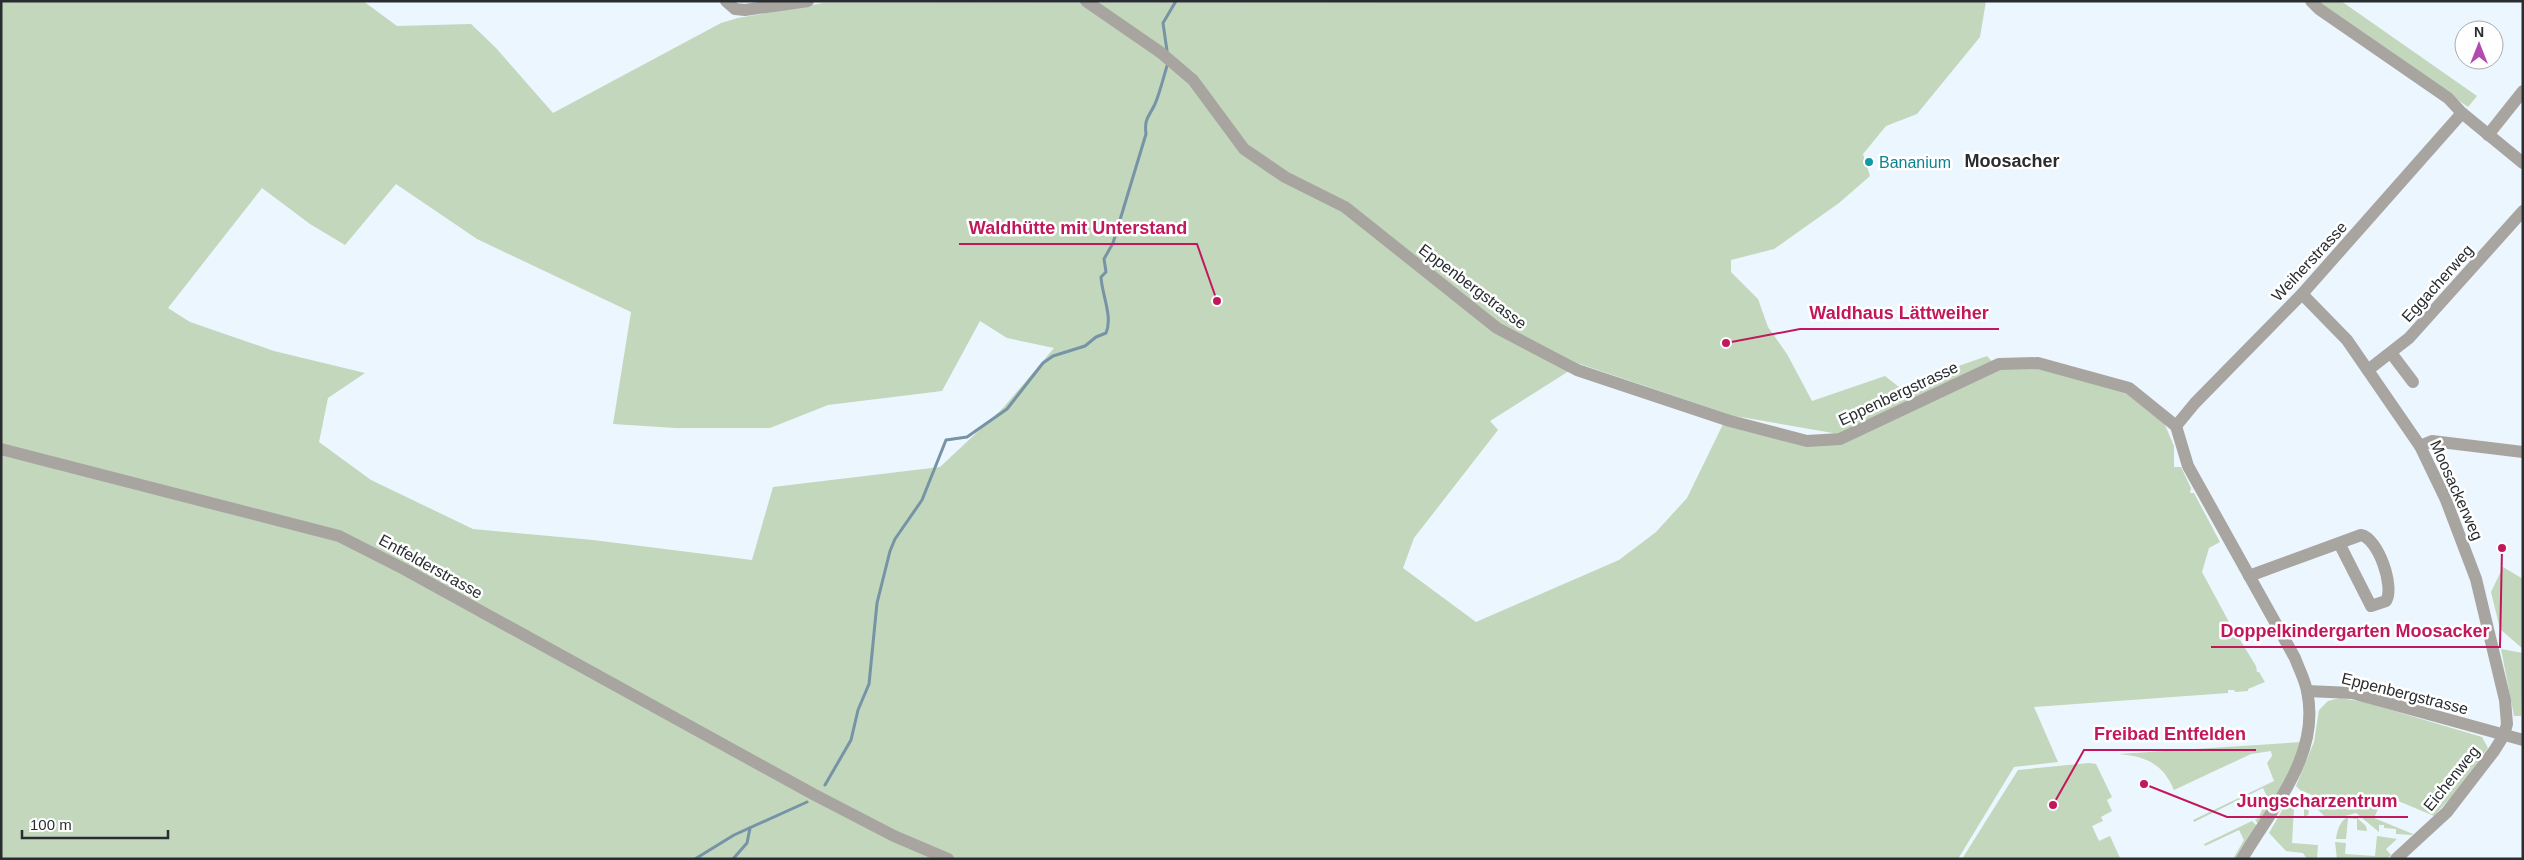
<svg xmlns="http://www.w3.org/2000/svg" width="2524" height="860" viewBox="0 0 2524 860" font-family="Arial,sans-serif">
<style>
.green{fill:#c2d7bc;fill-rule:evenodd}
.lines{fill:none;stroke-linecap:round;stroke-linejoin:round}
.stream{stroke:#7793a6;stroke-width:3}
.minor{stroke:#a8a5a1;stroke-width:12}
.culture-dot{fill:#0f9aa8;stroke:#fff;stroke-width:2}
.labels{text-anchor:middle;stroke-width:5;stroke-linejoin:round;paint-order:stroke}
.culture-label{font-size:16px;fill:#0d838f;stroke:#fff;text-anchor:start}
.street-label{font-size:16px;fill:#292d30;stroke:#fff}
.neighbourhood-label{font-size:18px;font-weight:bold;fill:#292d30;stroke:#fff}
.leader{fill:none;stroke:#c2185b;stroke-width:2}
.callout-dot{fill:#c2185b;stroke:#fff;stroke-width:2}
.callout-label{font-size:18px;text-anchor:middle;font-weight:bold;fill:#c2185b;stroke:#fff;stroke-width:5;stroke-linejoin:round;paint-order:stroke}
</style>
<rect width="100%" height="100%" fill="#ecf6ff"/>
<g class="green">
<path d="M1,1h362l34,25 74,-2 25,24 57,65 168,-90 17,-5 85,-15 1163,-2 -6,36 -63,77 -31,12 -23,28 7,22 -31,27 -65,46 -43,11v12l27,27 10,28 19,27 25,47 73,-25 14,11 88,-31 9,10 -146,70 -115,-20 106,29 167,-81 30,-1 91,25 30,23 15,35v21h7l10,21 -1,5h4l26,49 -11,6 -7,24 27,50 27,44 1,6h2l6,10 -17,7v2l-13,1 -1,-2h-6v3l-194,14 24,55 -44,5 -56,92h-1957zM396,184l81,55 154,73 -18,112 63,4h94l58,-23 114,-14 38,-70 27,17 47,10 -51,60 -63,59 -167,20 -21,73 -159,-20 -120,-11 -102,-49 -52,-38 9,-44 37,-25 -91,-22 -84,-29 -22,-14 94,-120 48,36 35,21zM1580,364l148,50 -41,84 -31,34 -37,28 -143,62 -73,-54 11,-30 84,-108 -8,-9z"/>
<polygon points="2316,1 2341,1 2477,96 2468,107"/>
<polygon points="2503,567 2523,579 2523,649 2500,629 2491,592"/>
<polygon points="2501,649 2523,653 2521,716 2514,716"/>
<polygon points="2340,698 2364,702 2482,737 2488,748 2452,796 2434,816 2384,795 2374,818 2413,834 2412,835 2396,834 2396,829 2384,828 2384,825 2379,825 2379,832 2356,813 2338,818 2325,817 2308,799 2327,807 2329,802 2300,790 2296,786 2314,742 2319,710 2328,701"/>
<path d="M2302,742l-9,22 -34,61 -4,-5 3,-2 10,-19 -5,-11 -69,34 -1,-2 81,-39 -7,-18 5,-7 -1,-5 -20,3 -77,36c-11,-26 -28,-34 -56,-36z"/>
<polygon points="2089,763 2096,764 2112,797 2107,800 2112,811 2101,817 2103,821 2092,826 2099,841 2110,836 2120,858 1962,859 2018,770"/>
<polygon points="2288,800 2300,802 2309,811 2308,815 2304,817 2304,807 2294,807 2292,843 2318,845 2317,859 2307,859 2303,853 2286,851 2269,833"/>
<path d="M2355,816l11,10 1,5 -10,-1v-11l-9,-1 -2,21h-10c2,-12 6,-24 19,-23z"/>
<polygon points="2252,821 2258,827 2238,859 2233,859 2244,840 2239,830 2205,846 2204,844"/>
<polygon points="2377,836 2397,839 2386,849 2391,855 2387,859 2337,859 2335,842 2346,843 2345,854 2375,856"/>
</g>
<g class="lines">
<g class="stream">
<polyline points="1167,51 1163,23 1176,1"/>
<path d="M825,785l26,-45 7,-30 11,-26 8,-81 13,-52 5,-12 27,-39 24,-60 21,-3 40,-28 36,-46 10,-7 32,-10 11,-9 10,-4c7,-16 -4,-38 -5,-56l5,-5 -2,-13 9,-16 33,-109c-2,-16 3,-17 9,-30 5,-12 8,-25 12,-38"/>
<polyline points="695,859 734,835 807,802"/>
<polyline points="733,859 747,843 750,828"/>
</g>
<g class="minor">
<polyline points="726,1 735,9 745,10 808,1"/>
<path d="M1086,1l74,51 33,28 51,69 41,28 60,30 152,121 80,42 153,51 77,20 33,-2 159,-75 39,-1 91,25 47,38 12,40 107,192c4,11 10,22 12,33 14,65 -35,116 -65,168"/>
<polyline points="2311,1 2319,9 2448,98 2462,113 2523,163"/>
<polyline points="2488,135 2523,91"/>
<polyline points="2302,294 2347,340 2420,446 2446,500 2476,579 2505,700 2507,724 2504,735 2494,751 2447,812 2396,859"/>
<polyline points="2391,353 2413,382"/>
<polyline points="2368,370 2409,338 2523,211"/>
<polyline points="2176,426 2195,403 2302,294 2462,113"/>
<polyline points="2420,446 2432,441 2523,452"/>
<polyline points="1,449 339,536 404,569 813,794 894,836 948,859"/>
<path d="M2249,576l112,-41c17,3 34,52 25,66l-15,5 -32,-63"/>
<polyline points="2307,691 2352,693 2523,740"/>
</g>
</g>
<circle class="culture-dot" cx="1869" cy="162" r="5"/>
<g class="labels">
<g class="culture-label">
<text x="1879" y="168">Bananium</text>
</g>
<g class="street-label">
<text transform="translate(2309 261) rotate(-47)" y="6">Weiherstrasse</text>
<text transform="translate(2437 283) rotate(-48)" y="6">Eggacherweg</text>
<text transform="translate(1473 286) rotate(37)" y="6">Eppenbergstrasse</text>
<text transform="translate(1898 393) rotate(-25)" y="6">Eppenbergstrasse</text>
<text transform="translate(2457 490) rotate(66)" y="6">Moosackerweg</text>
<text transform="translate(431 566) rotate(29)" y="6">Entfelderstrasse</text>
<text transform="translate(2405 693) rotate(14)" y="6">Eppenbergstrasse</text>
<text transform="translate(2451 778) rotate(-51)" y="6">Eichenweg</text>
</g>
<g class="neighbourhood-label">
<text x="2012" y="167">Moosacher</text>
</g>
</g>
<path class="leader" d="M1217 301L1197 244H959M1726 343L1800 329H1999M2502 548L2500 647H2211M2053 805L2084 750H2256M2144 784L2227 817H2408"/>
<g class="callout-dot">
<circle cx="1217" cy="301" r="5"/>
<circle cx="1726" cy="343" r="5"/>
<circle cx="2502" cy="548" r="5"/>
<circle cx="2053" cy="805" r="5"/>
<circle cx="2144" cy="784" r="5"/>
</g>
<g class="callout-label">
<text x="1078" y="234">Waldhütte mit Unterstand</text>
<text x="1899" y="319">Waldhaus Lättweiher</text>
<text x="2355" y="637">Doppelkindergarten Moosacker</text>
<text x="2170" y="740">Freibad Entfelden</text>
<text x="2317" y="807">Jungscharzentrum</text>
</g>
<rect width="2524" height="860" fill="none" stroke="#292d30" stroke-width="5"/>
<g transform="translate(2479 45)"><circle r="24" fill="#ffffff" stroke="#a9abac"/>
<path d="M0-4L9 19L0 12L-9 19Z" fill="#b14baf"/>
<text y="-8" font-size="14" font-weight="bold" text-anchor="middle" fill="#292d30">N</text>
</g>
<path d="M22 830v8h146v-8" fill="none" stroke="#292d30" stroke-width="2.5"/>
<text x="30" y="830" font-size="15" fill="#292d30" stroke="#ffffff" stroke-width="4" paint-order="stroke">100 m</text>
</svg>
